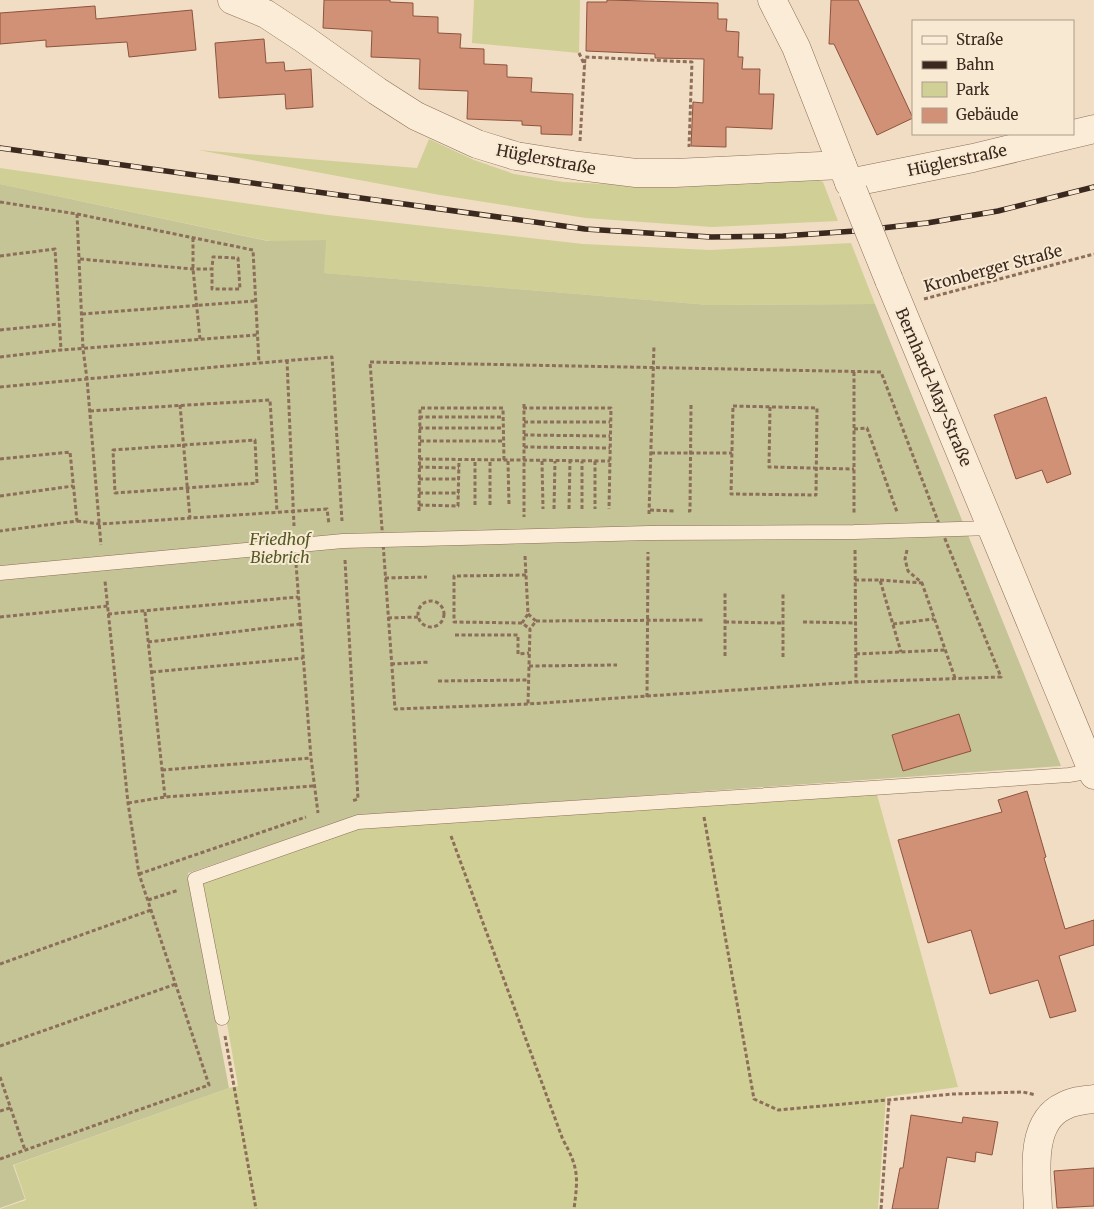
<svg xmlns="http://www.w3.org/2000/svg" width="1094" height="1209" viewBox="0 0 1094 1209" font-family="Merriweather,serif">
<style>
.green{fill:#d0cf96}
.cemetery{fill:#c4c496}
.building{fill:#d19177;stroke:#8d533d}
.lines{fill:none;stroke-linecap:round;stroke-linejoin:round}
.lane-casing{stroke:#8c6e59;stroke-width:15}
.street-casing{stroke:#8c6e59;stroke-width:29}
.path{stroke:#8c6e59;stroke-width:3;stroke-dasharray:4 2.5;stroke-linecap:butt}
.lane{stroke:#fbecd7;stroke-width:14}
.street{stroke:#fbecd7;stroke-width:28}
.rail-casing{stroke:#3b281e;stroke-width:5.5}
.rail{stroke:#f8e9d3;stroke-width:4;stroke-dasharray:11;stroke-linecap:butt}
.street-bridge-casing{stroke:#8c6e59;stroke-width:29;stroke-linecap:butt}
.street-bridge{stroke:#fbecd7;stroke-width:28}
.labels{text-anchor:middle;stroke-width:4;stroke-linejoin:round;paint-order:stroke}
.street-label{font-size:16px;fill:#3b281e;stroke:#f8e9d3}
.park-label{font-size:16px;font-style:italic;fill:#525923;stroke:#f8e9d3}
</style>
<rect width="100%" height="100%" fill="#f1ddc3"/>
<g class="green">
<polygon points="474,0 580,0 579,53 472,43"/>
<polygon points="429,139 474,160 514,174 563,182 628,185 815,179 823,182 838,221 712,227 586,218 440,195 198,150 417,168"/>
<polygon points="0,168 328,215 583,244 710,250 851,243 875,304 709,305 323,273 325,240 274,242 0,184"/>
<polygon points="876,791 958,1087 886,1097 878,1209 0,1209 26,1200 14,1165 229,1088 238,1086 202,882 359,829"/>
</g>
<polygon class="cemetery" points="0,184 268,241 326,240 324,273 709,305 875,304 1061,766 357,816 188,873 229,1088 13,1165 25,1199 0,1208"/>
<g class="building">
<polygon points="324,0 390,0 390,2 413,3 413,16 438,17 438,33 461,34 460,48 484,49 484,64 507,65 507,77 532,78 531,92 573,94 572,135 541,134 541,126 522,125 522,121 467,119 468,91 419,89 420,59 371,57 372,31 323,28"/>
<polygon points="607,0 718,3 718,19 727,19 726,31 739,32 738,57 743,57 742,69 760,69 759,94 774,94 772,129 726,127 726,147 691,146 693,102 703,103 704,59 655,58 655,54 586,51 587,2 607,2"/>
<polygon points="831,0 858,0 913,118 877,135 834,44 829,44"/>
<polygon points="95,6 96,19 192,10 196,50 129,57 127,42 46,47 46,40 0,44 0,13"/>
<polygon points="264,39 266,63 284,62 285,71 311,69 313,107 286,109 285,94 219,98 215,43"/>
<polygon points="1046,397 1071,474 1047,483 1042,470 1016,479 994,415"/>
<polygon points="959,714 971,751 903,771 892,735"/>
<polygon points="1027,791 1046,857 1044,858 1065,929 1094,920 1094,945 1059,956 1076,1011 1050,1018 1038,980 990,994 971,930 928,943 898,840 1002,812 998,800"/>
<polygon points="911,1115 962,1123 963,1117 998,1122 992,1155 976,1152 975,1162 947,1157 938,1209 892,1209 900,1168 903,1168"/>
<polygon points="1094,1168 1094,1206 1057,1208 1054,1171"/>
</g>
<g class="lines">
<defs>
<g id="lane">
<polyline points="0,573 343,541 649,533 854,532 993,528"/>
<polyline points="222,1018 195,879 358,822 1069,775 1092,771"/>
</g>
<g id="street">
<polyline points="232,0 266,14 304,39 377,91 416,116 477,144 516,156 579,166 636,173 675,173 842,165"/>
<polyline points="772,0 796,47 848,180"/>
<polyline points="849,183 973,158 1094,129"/>
<polyline points="889,280 1094,775"/>
<path d="M1038,1209c-1,-31 -10,-87 26,-103 9,-5 20,-6 30,-7"/>
</g>
</defs>
<use href="#lane" class="lane-casing"/>
<use href="#street" class="street-casing"/>
<g class="path">
<polyline points="579,53 585,66"/>
<polyline points="580,141 585,57 692,62 689,147"/>
<polyline points="0,202 77,214 253,250 259,363"/>
<polyline points="77,214 83,349 87,379 101,545"/>
<polyline points="193,238 193,269 200,339"/>
<polyline points="0,256 55,249 61,350"/>
<polyline points="80,259 193,269 212,269 212,289 240,289 238,258 213,257 212,269"/>
<polyline points="924,299 1094,254"/>
<polyline points="82,314 255,301"/>
<polyline points="0,330 59,324"/>
<polyline points="0,357 61,350 257,335"/>
<polyline points="287,360 294,526"/>
<polygon points="370,362 881,372 941,529 1001,677 856,682 528,704 395,709"/>
<polyline points="854,372 854,514"/>
<polyline points="0,387 259,363 332,357 342,521"/>
<polyline points="524,404 524,517"/>
<polyline points="180,405 190,518"/>
<polygon points="733,406 817,408 816,495 731,494"/>
<polyline points="770,407 769,467 854,469"/>
<polyline points="523,408 611,408 609,509"/>
<polyline points="90,411 270,400 277,512"/>
<polyline points="419,417 503,417"/>
<polyline points="524,422 610,422"/>
<polyline points="419,428 503,428"/>
<polyline points="854,429 867,428 897,512"/>
<polyline points="524,435 610,436"/>
<polygon points="255,440 257,483 115,493 113,450"/>
<polyline points="420,441 503,441"/>
<polyline points="524,447 610,448"/>
<polyline points="651,453 732,453"/>
<polyline points="0,459 70,452 77,521 0,531"/>
<polyline points="419,459 610,461"/>
<polyline points="508,461 509,505"/>
<polyline points="542,461 543,509"/>
<polyline points="595,461 595,509"/>
<polyline points="419,467 459,468"/>
<polyline points="419,479 459,479"/>
<polyline points="419,493 459,493"/>
<polyline points="0,496 73,486"/>
<polyline points="419,505 458,506 459,460"/>
<polyline points="475,505 475,460"/>
<polyline points="490,505 490,460"/>
<polyline points="554,509 555,461"/>
<polyline points="569,509 570,461"/>
<polyline points="582,509 582,461"/>
<polyline points="650,510 674,511"/>
<polyline points="419,511 420,408 503,408 504,461"/>
<polyline points="688,511 690,511 691,404"/>
<polyline points="649,514 654,345"/>
<polyline points="77,521 100,524 327,509 329,524"/>
<polyline points="855,550 856,682"/>
<polyline points="907,550 905,559 908,571 922,583 955,678"/>
<polyline points="525,556 528,614 522,623 530,629"/>
<polyline points="345,560 358,799 352,801"/>
<polyline points="296,564 311,758 318,813"/>
<polyline points="385,578 427,577"/>
<polyline points="855,580 880,580 901,652"/>
<polyline points="880,580 922,583"/>
<circle cx="431" cy="614" r="13"/>
<polyline points="145,612 165,797"/>
<polyline points="108,614 298,597"/>
<polyline points="528,614 536,621 530,629 528,704"/>
<polyline points="0,617 108,606"/>
<polyline points="388,618 418,617"/>
<polyline points="536,621 705,620"/>
<polyline points="725,622 783,623"/>
<polyline points="803,622 856,623"/>
<polyline points="522,623 454,622 454,576 526,575"/>
<polyline points="893,624 934,619"/>
<polyline points="455,635 518,635 518,654 529,653"/>
<polyline points="148,642 301,624"/>
<polyline points="856,654 945,650"/>
<polyline points="725,656 725,591"/>
<polyline points="783,657 783,592"/>
<polyline points="391,664 430,662"/>
<polyline points="529,666 617,665"/>
<polyline points="152,672 303,658"/>
<polyline points="438,681 529,680"/>
<polyline points="647,697 648,552"/>
<polyline points="162,770 311,758"/>
<polyline points="128,803 165,797 314,786"/>
<polyline points="704,817 754,1099 778,1110 953,1094 1023,1092 1036,1095"/>
<path d="M451,836l112,304c16,28 15,38 11,69"/>
<polyline points="139,874 306,817"/>
<polyline points="148,900 179,890"/>
<polyline points="0,964 151,910"/>
<polyline points="225,1036 256,1209"/>
<polyline points="0,1046 176,984"/>
<polyline points="0,1077 25,1150"/>
<polyline points="0,1111 10,1108"/>
<polyline points="0,1159 209,1085 139,874 128,803 105,581"/>
<polyline points="881,1209 889,1100"/>
</g>
<use href="#lane" class="lane"/>
<use href="#street" class="street"/>
<defs>
<polyline id="rail" points="0,148 585,229 711,237 783,236 855,231 927,223 998,211 1094,187"/>
</defs>
<use href="#rail" class="rail-casing"/>
<use href="#rail" class="rail"/>
<defs>
<polyline id="street-bridge" points="853,191 889,280"/>
</defs>
<use href="#street-bridge" class="street-bridge-casing"/>
<use href="#street-bridge" class="street-bridge"/>
</g>
<g class="labels">
<g class="street-label">
<text transform="translate(546 159) rotate(11)" y="6">Hüglerstraße</text>
<text transform="translate(957 160) rotate(-12)" y="6">Hüglerstraße</text>
<text transform="translate(993 268) rotate(-15)" y="6">Kronberger Straße</text>
<text transform="translate(934 387) rotate(67)" y="6">Bernhard-May-Straße</text>
</g>
<g class="park-label">
<text x="280" y="545">Friedhof<tspan x="280" dy="18">Biebrich</tspan></text>
</g>
</g>
<rect x="912" y="20" width="162" height="115" fill="#f8e9d3" stroke="#ac9c8b"/>
<rect x="922" y="36" width="25" height="8" fill="#fbecd7" stroke="#ac9c8b"/>
<text x="956" y="45" font-size="15" fill="#3b281e">Straße</text>
<rect x="922" y="61" width="25" height="8" fill="#3b281e" stroke="#ac9c8b"/>
<text x="956" y="70" font-size="15" fill="#3b281e">Bahn</text>
<rect x="922" y="82" width="25" height="15" fill="#d0cf96" stroke="#ac9c8b"/>
<text x="956" y="95" font-size="15" fill="#3b281e">Park</text>
<rect x="922" y="108" width="25" height="15" fill="#d19177" stroke="#ac9c8b"/>
<text x="956" y="120" font-size="15" fill="#3b281e">Gebäude</text>
</svg>
